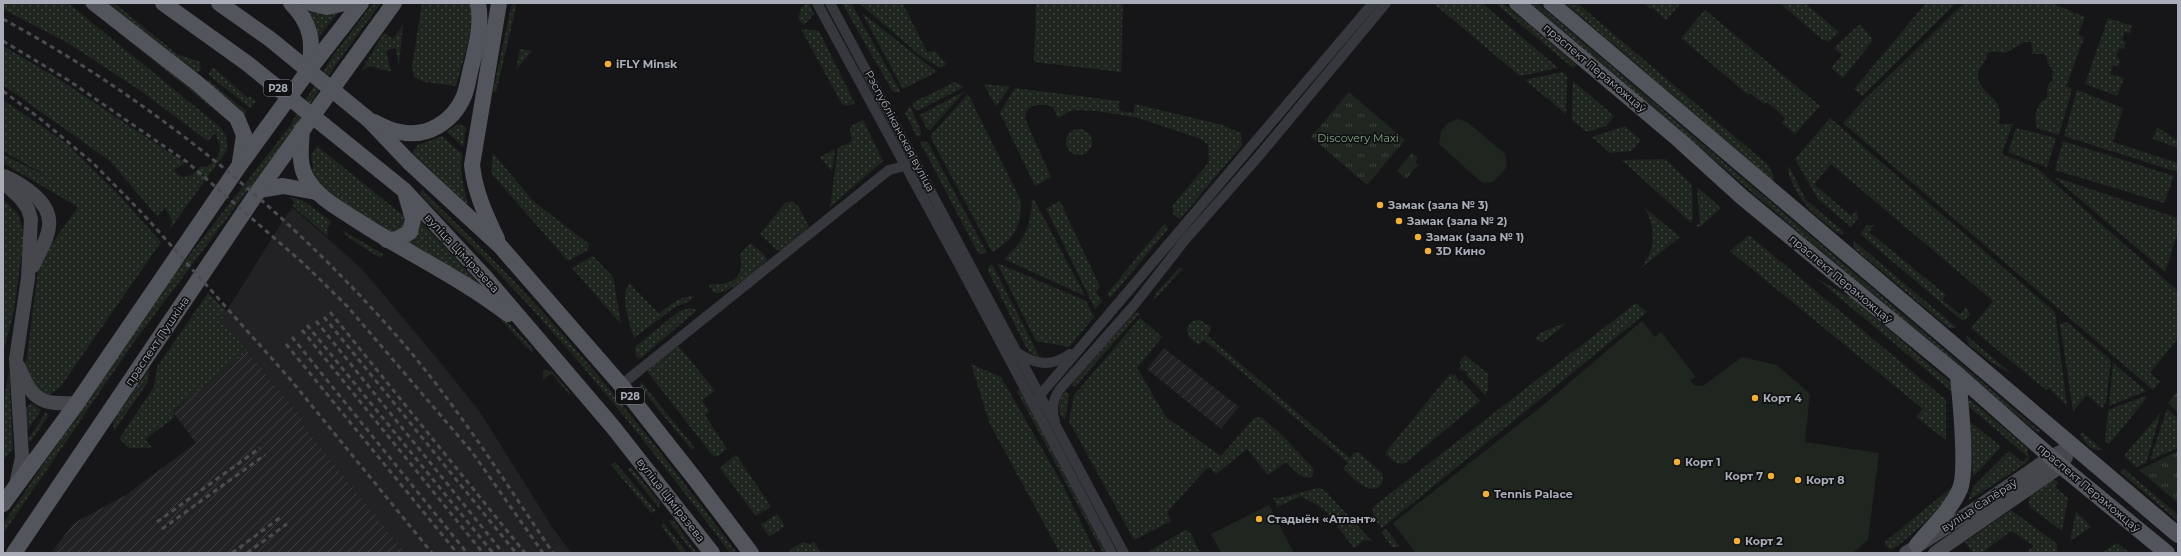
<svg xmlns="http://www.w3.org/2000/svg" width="2181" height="556" viewBox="0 0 2181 556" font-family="Montserrat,sans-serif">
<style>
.built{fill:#222225}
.industrial{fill:url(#industrial-furrows)}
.grass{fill:url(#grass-dots)}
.park{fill:url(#park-tufts)}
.pitch{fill:#1e261f}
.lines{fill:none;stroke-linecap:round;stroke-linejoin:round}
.street{stroke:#37383d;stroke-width:10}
.secondary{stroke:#45474d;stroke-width:14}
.primary{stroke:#53555c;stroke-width:16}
.rail{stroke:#4a4c52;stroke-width:3;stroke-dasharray:5 4;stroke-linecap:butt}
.poi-dot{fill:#f2b134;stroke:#111113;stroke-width:1.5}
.labels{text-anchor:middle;stroke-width:3.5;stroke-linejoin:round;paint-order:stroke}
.shield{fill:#111113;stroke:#7b7e86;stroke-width:1}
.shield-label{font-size:10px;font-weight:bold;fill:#a8adb8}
.poi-label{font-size:11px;font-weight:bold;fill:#a8adb8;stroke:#111113;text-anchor:start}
.street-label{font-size:11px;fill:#a8adb8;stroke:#111113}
.park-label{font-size:11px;fill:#7fa381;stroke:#111113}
</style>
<defs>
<pattern id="industrial-furrows" width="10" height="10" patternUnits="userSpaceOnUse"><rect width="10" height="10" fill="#222225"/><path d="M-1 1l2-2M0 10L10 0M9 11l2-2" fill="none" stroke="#3f3f43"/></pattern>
<pattern id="grass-dots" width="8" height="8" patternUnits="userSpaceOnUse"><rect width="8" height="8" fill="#1e261f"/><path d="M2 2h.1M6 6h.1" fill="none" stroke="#3c433d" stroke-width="1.8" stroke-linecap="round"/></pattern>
<pattern id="park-tufts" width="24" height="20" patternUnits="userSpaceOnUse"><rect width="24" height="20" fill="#1e261f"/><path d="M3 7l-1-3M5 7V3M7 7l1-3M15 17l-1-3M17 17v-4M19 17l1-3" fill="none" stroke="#3c433d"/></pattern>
</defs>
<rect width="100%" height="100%" fill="#161618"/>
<polygon class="built" points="293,208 361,268 436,357 480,412 552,527 571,553 405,553 379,522 302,424 305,421 221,320 287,214"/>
<g class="industrial">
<polygon points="1164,348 1239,407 1221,429 1147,369"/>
<polygon points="247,351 305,421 302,424 405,553 51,553 74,523 126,495 196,443 173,412"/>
</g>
<g class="grass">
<path d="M3,3h65l152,124c6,8 8,12 7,23l-57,79 2,-9 -7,-12 -8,8 -47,-55 -107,-76v-39l54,32 128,85 -11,7 2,3 7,4 9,-2 9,-9 6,1 11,-10 2,-11 -5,-13 -7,8 -67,-50 -73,-48 -65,-34z"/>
<polygon points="82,3 86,3 166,67 227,120"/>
<polygon points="105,3 114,3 177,54 200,62 201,70 196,73"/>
<polygon points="301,3 315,12 338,13 316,41"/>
<polygon points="373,3 381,3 337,63 288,137 134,342 3,534 3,524 130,337 177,271 287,130 332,57"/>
<path d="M422,3h50c2,28 -9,56 -16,83l-31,-4 -11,-5 -2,-11z"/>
<polygon points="512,3 517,3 496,92 493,91"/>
<polygon points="807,3 809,3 814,14 804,25 798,19 801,8"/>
<polygon points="842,3 851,3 901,93 893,92"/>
<polygon points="859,3 905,3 903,4 927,52 935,51 946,64 941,68 923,58"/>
<polygon points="1036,3 1123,3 1121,72 1034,62"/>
<polygon points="1433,3 1482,3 1558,68 1520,76"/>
<polygon points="1495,3 1503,3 1577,65 1573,68"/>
<polygon points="1530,3 1537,3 2040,431 2038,433 1803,236"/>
<polygon points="1565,3 1577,3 1767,164 1773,174 1774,182"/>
<polygon points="1644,3 1681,3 1666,20 1653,8 1651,9"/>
<polygon points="1778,3 1805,3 1839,32 1828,42 1826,40 1824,41 1781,4"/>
<polygon points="1926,3 1956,3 1862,96 1854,89"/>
<path d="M1964,3h87l34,14 -7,17 6,4 -18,48 6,3 -13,46 -22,-7c-3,-11 -2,-24 10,-30 1,-7 -2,-13 6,-18l-1,-6 2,-2 -7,-10v-5l-3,-3h-13l2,-3 -2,-9h-6l-20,11c-7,-1 -10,-3 -18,1 0,8 -10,14 -9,22 4,24 27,18 21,48h16l-3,1 -10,29 36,15 140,122v47l-28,35 10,8 -7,9 -310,-267 22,-24z"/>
<polygon points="1705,10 1820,106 1795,134 1782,123 1785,118 1767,102 1764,104 1750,93 1748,95 1681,38"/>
<polygon points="862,13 937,72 903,89"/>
<polygon points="2108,18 2132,26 2130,33 2124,32 2122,41 2126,42 2124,49 2119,48 2116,57 2120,59 2118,67 2113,65 2110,74 2124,78 2117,96 2085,84"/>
<polygon points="1860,24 1873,40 1843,78 1831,68 1842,55 1834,48"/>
<polygon points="403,25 399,65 396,48 386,50 391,72 370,66 361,71 384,33 393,39"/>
<polygon points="801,29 819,31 855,104 846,106 842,104"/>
<polygon points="520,49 532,51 516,70"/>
<polygon points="213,67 248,98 250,96 256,101 250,108 210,76 209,73"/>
<polygon points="1562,72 1567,76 1566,114 1525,80"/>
<polygon points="208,80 246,111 245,115 207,83"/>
<polygon points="1573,81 1614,116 1606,126 1587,132 1572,120"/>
<polygon points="955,82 964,87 919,110 915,110 912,103"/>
<polygon points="986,84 1010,87 996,106 984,85"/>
<path d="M1015,88l104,13v10l15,2 1,-9 87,21 19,8 1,12 -62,74 -7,-5v-9l36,-43 -1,-17 -7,-6 -66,-22 -39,-6 -24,-1 -14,8 -5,-11c-12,-4 -28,-4 -28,12l26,58 -16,9 -35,-73z"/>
<polygon points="2077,90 2123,108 2113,142 2178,163 2178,172 2064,136"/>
<polygon points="965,91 930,130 927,129 920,115"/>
<path d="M968,94l53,107c1,25 -8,39 -29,51l-61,-114v-3z"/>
<path d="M3,100l63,43 52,51 43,48 -100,144c-21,20 -24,2 -36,-15l13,-101 5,-14 35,-49 -75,-44v-9l50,26 -50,-29z"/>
<polygon points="910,106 921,131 920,136 917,137 905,113"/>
<polygon points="1830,118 2055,312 2067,406 2049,388 2046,390 1971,328 1993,301 1831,164 1814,184 1851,216 1857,210 1858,218 1851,227 1818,199 1795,159"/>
<polygon points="863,120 883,161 830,207 838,148 852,141 850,131 851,126"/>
<polygon points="458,124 466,127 463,147 447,132"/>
<polygon points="1625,126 1641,140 1631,151 1610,153 1592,137"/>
<polygon points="2157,127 2178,141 2178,148 2153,139"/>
<polygon points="2016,128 2056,138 2047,167 2008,152"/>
<circle cx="1079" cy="142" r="13"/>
<path d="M442,136l20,18c-3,18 2,33 6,51l-56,-52 6,-8z"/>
<polygon points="924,141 928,143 987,253 979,254 976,249 920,142"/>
<polygon points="2063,141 2174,176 2164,203 2055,170"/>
<polygon points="317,146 405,217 405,229 389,232 380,228 320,185 308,172 313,169 311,155"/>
<polygon points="833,150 835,150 832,171 820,157"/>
<polygon points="493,153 533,201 589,244 588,250 568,261 491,173"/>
<polygon points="1665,159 1692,185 1693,220 1690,222 1622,160"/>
<path d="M1789,166l17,34 38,32 -2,2 -6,-2c-19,-16 -33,-25 -43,-48 -3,-7 -6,-11 -4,-18z"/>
<polygon points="2054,177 2178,218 2178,232 2165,272"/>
<polygon points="1697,187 1721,208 1700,227 1696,226 1700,223"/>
<path d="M422,190c30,30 61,59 90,89 82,86 155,180 225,274h-7c-70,-94 -143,-186 -223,-271 -28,-30 -58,-58 -87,-88z"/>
<polygon points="289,197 302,200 332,222 327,228 328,237 293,206 294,202"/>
<polygon points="3,199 16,212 20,219 23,234 23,246 13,316 4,349 3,369"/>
<path d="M1032,200l3,1 50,95 -81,-37c21,-20 26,-29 28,-59z"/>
<polygon points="792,201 799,207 809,227 782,250 777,250 760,234 785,203"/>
<polygon points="1060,201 1100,287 1096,292 1102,301 1095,309 1046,208"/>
<path d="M1645,208l35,29 -39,31c15,-19 15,-39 4,-60z"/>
<polygon points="421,222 484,289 405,245"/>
<polygon points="1165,223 1168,229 1110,298 1107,294"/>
<polygon points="1867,225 1874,225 1869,232 1946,295 1942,300 1960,314 1966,307 1970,315 1963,321 1860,234"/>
<polygon points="342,230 383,254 380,258 348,237"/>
<polygon points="1749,235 1946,400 1946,440 1916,417 1923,409 1730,251"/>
<polygon points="1854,241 1956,327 1955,328 1949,328 1855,249 1853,243"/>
<path d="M750,243l14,11 3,6c-7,10 -40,35 -52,33l-6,-7 3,-2c20,2 34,-8 28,-30z"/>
<polygon points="593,256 613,277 621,324 572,268"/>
<polygon points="997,263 1086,301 1094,317 1069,347 1036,341"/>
<polygon points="992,264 1040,358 1030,352 1025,345 988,271 989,266"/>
<polygon points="1179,268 1183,268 1154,300 1155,294"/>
<polygon points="1816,278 1853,299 1951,383 1953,403 1951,391"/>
<path d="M629,283l30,31c8,-8 24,-19 35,-18l-4,5 -15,6 -41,31c-5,-16 -14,-40 -5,-55z"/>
<polygon points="208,293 227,312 221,320 247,351 173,411 174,418 145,439 152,448 129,448 119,439 154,387 157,367"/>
<path d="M1636,303l11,9 -265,216c-6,-7 -10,-11 -9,-21l5,-4z"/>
<polygon points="480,304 502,316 533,349 532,353 497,316"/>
<polygon points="689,308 697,310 641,358 636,357 635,347 678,312"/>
<polygon points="1134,313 1140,313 1075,387 1071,384"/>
<path d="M1140,318l22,19 -25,31 29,49 55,39 33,-38 7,-1 21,18 30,32 2,4 -2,6c-11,3 -19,-8 -26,-15l-18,13 -21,-26 -31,25 -6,-6 -4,1 -39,43 4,9 -37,19 -65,-119 5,-26z"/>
<path d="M1200,320l11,7 -3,9 142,122 4,-5 4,-1 24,21c1,4 1,9 -1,12 -11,12 -30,-9 -38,-16l5,-6 -144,-123 -5,5c-9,-6 -19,-15 -6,-24z"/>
<polygon points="2067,322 2111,360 2106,402 2102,408 2087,395 2073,411 2060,324"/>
<polygon points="1565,323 1566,324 1543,342 1538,341 1536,338 1540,333"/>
<polygon points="1966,335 2012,374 1989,361 1968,344"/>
<polygon points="678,345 715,391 702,400 709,412 705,415 727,449 718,456 713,456 647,371"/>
<polygon points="1465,355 1488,374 1488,390 1485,395 1466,375 1467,372 1464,370 1462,371 1459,368 1461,365 1459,363"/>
<polygon points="2113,363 2146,391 2109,406"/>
<polygon points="971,364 1001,377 1061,482 1096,553 1060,553 990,424"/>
<polygon points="149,369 148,382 114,431 113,421"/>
<polygon points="9,370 13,449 3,460 5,394"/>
<polygon points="543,370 552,371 570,392 569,394 551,373 543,380"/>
<polygon points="1450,374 1453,376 1455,374 1459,382 1461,380 1480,401 1404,464 1396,463 1386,455 1386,452"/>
<polygon points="641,382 695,448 692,450 640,387"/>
<polygon points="1020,389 1107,553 1103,553 1017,391"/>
<path d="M1065,391l4,3 -4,26c-10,-7 -6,-20 0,-29z"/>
<polygon points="2146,396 2146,399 2109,444 2105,441 2108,410"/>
<polygon points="1971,400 2027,448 2029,458 2025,464 1968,501 1973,487 2009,451 2022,462 2028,457 1967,405 1967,401"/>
<polygon points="31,403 41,410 25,434 23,411"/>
<polygon points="2167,409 2178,419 2178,448 2150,460"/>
<polygon points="46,412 48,416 31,441 27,441"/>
<polygon points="2161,412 2146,463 2136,467 2124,456"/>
<polygon points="1968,420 1999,445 2000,448 1973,477 1972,445 1966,436"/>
<path d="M2083,433l20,17c-15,0 -15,-4 -23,-16z"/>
<polygon points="735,455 737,456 770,505 769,508 756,516 720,468"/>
<polygon points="615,462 656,511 651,513 611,465"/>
<polygon points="631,467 660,503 659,508 628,469"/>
<polygon points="2123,468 2178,515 2178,521 2120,472"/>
<path d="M2053,479l5,3 -3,5 13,11 -6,33 -32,-24c-6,-13 14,-21 23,-28z"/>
<polygon points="1958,482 1948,503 1899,545 1890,550 1885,544 1886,541"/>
<path d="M1320,488l5,3 47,50 -8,-1 -10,8 -29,-38 -24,-14 -24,11 -4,-9c17,0 30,-8 47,-10z"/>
<polygon points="2011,510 2057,544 2057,551 2054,553 2026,553 2034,546 2011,531 1982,553 1973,553 1965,542"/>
<polygon points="2076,511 2091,527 2070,541"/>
<polygon points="777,514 785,526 769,537 761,524"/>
<polygon points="668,520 674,521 697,553 693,553"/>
<polygon points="663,522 687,553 681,553 662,527"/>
<polygon points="1386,529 1400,547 1392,547 1381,532"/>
<polygon points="1185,530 1190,532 1200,553 1146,553"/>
<polygon points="803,542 810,544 814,542 821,553 788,553 792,548"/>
<polygon points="2117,543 2130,553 2101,553"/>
</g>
<g class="park">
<polygon points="1349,92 1405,140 1367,185 1311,137"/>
<polygon points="1412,153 1418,158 1415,162 1418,165 1406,179 1397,171"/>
<polygon points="2176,393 2178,395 2178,412 2168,403"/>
<polygon points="2178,451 2178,503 2139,470"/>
</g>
<g class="pitch">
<polygon points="1458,119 1467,122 1505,154 1507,167 1493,182 1484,183 1480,181 1439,144 1441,131 1449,122"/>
<polygon points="1642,321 1655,337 1661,332 1696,377 1690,380 1694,385 1703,386 1742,357 1777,365 1810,394 1805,442 1879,453 1868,540 1853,553 1416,553 1393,523 1536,411"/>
<polygon points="1269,505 1294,553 1221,553 1211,534"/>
</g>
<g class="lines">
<g class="street">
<polyline points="817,3 962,270 1112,553"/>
<polyline points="830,3 1124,553"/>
<path d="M1016,352c18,12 35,16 54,2"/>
<polyline points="621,385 889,170 905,166"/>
<polyline points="1035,401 1373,3"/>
<path d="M1055,421c-4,-11 -2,-22 5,-32l75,-85 50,-64 73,-83 128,-154"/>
</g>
<g class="secondary">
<path d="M4,176c18,8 48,26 45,50 -1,14 -11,28 -16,40"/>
<polyline points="3,182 20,198 28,209 31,219 28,278 16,359 22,457 16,485"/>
<path d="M19,367c13,34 23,38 58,36"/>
<polyline points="1906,553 1975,509 2051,457 2072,446"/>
<polyline points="1935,553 2061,466 2066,457"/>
</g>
<g class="primary">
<polyline points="94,3 197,83 237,118 244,135 240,162"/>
<polyline points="163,3 248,64 404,190 484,276 549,352 613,427 712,553"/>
<polyline points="219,3 270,39 369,120 409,162 500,246 621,385 695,479 751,553"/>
<path d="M291,3c20,20 23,39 18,66"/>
<polyline points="311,3 327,7 345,3"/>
<polyline points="1517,3 1678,139 1742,197 1958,375 2061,466 2167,553"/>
<polyline points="1551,3 2178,535"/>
<path d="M374,122c8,4 17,9 26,10 27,6 53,-10 64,-36 4,-10 5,-22 8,-32 5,-21 10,-40 6,-61"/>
<path d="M302,129c-1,16 -4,36 5,50 11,19 33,30 51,42 49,32 103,57 150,93"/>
<polyline points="259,190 283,186 316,192"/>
<path d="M497,239c-12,-25 -22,-47 -25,-74l27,-162"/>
<polyline points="387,240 397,239 410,232 413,219 406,195"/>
<polyline points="3,504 77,403 239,166 308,71 361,3"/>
<path d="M1917,545c14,-17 34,-35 43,-56 8,-20 0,-90 -2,-114"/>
<polyline points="14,553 259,190 394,3"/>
</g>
<g class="rail">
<path d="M3,19c149,81 281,189 393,316 59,67 107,144 157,218"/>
<polyline points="3,41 68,80 187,162 303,263 347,306 472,452 543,553"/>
<polyline points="3,91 38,117 93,163 144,215 290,379 432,553"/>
<polyline points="330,312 525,553"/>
<polyline points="324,317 516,553"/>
<polyline points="316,321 503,553"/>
<polyline points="307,325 493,553"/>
<polyline points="302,330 483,553"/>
<polyline points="292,337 467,553"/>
<polyline points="286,344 457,553"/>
<polyline points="157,522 260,448"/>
<polyline points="162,529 265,455"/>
<polyline points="232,553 281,517"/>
<polyline points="247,553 287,524"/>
</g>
</g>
<g class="poi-dot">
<circle cx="608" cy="64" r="4"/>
<circle cx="1380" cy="205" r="4"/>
<circle cx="1399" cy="221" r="4"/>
<circle cx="1418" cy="237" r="4"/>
<circle cx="1428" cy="251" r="4"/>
<circle cx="1755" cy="398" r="4"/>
<circle cx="1677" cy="462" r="4"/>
<circle cx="1771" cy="476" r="4"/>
<circle cx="1798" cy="480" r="4"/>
<circle cx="1486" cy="494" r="4"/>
<circle cx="1259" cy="519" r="4"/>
<circle cx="1737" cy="541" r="4"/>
</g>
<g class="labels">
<g class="shield">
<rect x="264" y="80" width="28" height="16" rx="3"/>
<rect x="616" y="388" width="28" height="16" rx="3"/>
</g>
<g class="shield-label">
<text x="278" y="92">Р28</text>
<text x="630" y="400">Р28</text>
</g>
<g class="poi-label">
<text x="616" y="68">iFLY Minsk</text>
<text x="1388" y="209">Замак (зала № 3)</text>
<text x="1407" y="225">Замак (зала № 2)</text>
<text x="1426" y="241">Замак (зала № 1)</text>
<text x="1436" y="255">3D Кино</text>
<text x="1763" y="402">Корт 4</text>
<text x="1685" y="466">Корт 1</text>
<text x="1763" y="480" text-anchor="end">Корт 7</text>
<text x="1806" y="484">Корт 8</text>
<text x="1494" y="498">Tennis Palace</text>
<text x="1267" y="523">Стадыён «Атлант»</text>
<text x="1745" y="545">Корт 2</text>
</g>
<g class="street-label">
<text transform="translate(1595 68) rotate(40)" y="4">праспект Пераможцаў</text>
<text transform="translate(900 131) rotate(62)" y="4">Рэспубліканская вуліца</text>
<text transform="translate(462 253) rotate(47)" y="4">вуліца Ціміразева</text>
<text transform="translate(1841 279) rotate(40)" y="4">праспект Пераможцаў</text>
<text transform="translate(157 341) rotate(-56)" y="4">праспект Пушкіна</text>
<text transform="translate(2089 488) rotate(40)" y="4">праспект Пераможцаў</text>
<text transform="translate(671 500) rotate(52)" y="4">вуліца Ціміразева</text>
<text transform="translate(1979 505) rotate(-33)" y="4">вуліца Сапёраў</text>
</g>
<g class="park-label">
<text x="1358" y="142">Discovery Maxi</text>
</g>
</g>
<rect width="2181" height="556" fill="none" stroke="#a8adb8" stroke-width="8"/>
</svg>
